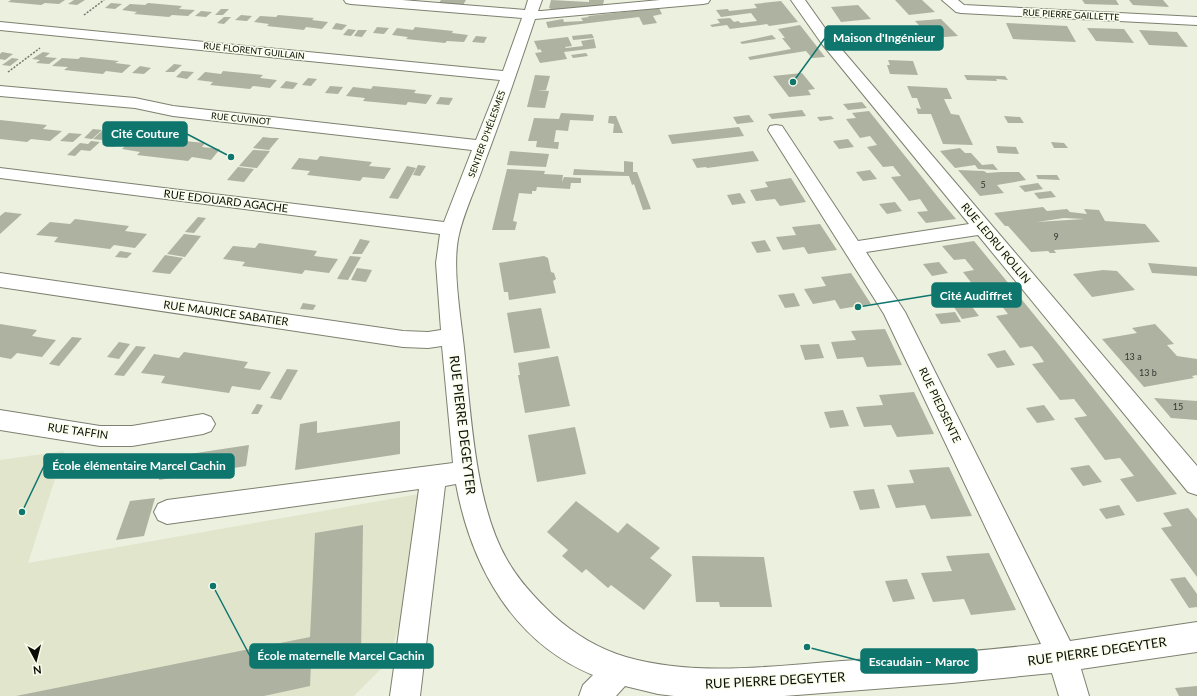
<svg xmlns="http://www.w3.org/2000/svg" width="1197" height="696" viewBox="0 0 1197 696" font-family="Lato,sans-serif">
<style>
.built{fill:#e0e5cc}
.building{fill:#aeb2a1;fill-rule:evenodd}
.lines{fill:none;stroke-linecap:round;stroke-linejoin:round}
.minor-casing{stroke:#7d8070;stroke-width:2}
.path{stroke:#76796d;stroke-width:1.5;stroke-dasharray:2 1.5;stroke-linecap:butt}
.minor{fill:#fff;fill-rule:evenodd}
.labels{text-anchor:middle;stroke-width:3;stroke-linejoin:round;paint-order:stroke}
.far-street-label{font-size:9px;fill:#0c0d07;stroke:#f9fdeb}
.number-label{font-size:9px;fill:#34362e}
.street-label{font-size:11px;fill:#0c0d07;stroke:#f9fdeb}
.near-street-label{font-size:13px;fill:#0c0d07;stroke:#f9fdeb}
.leader{fill:none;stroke:#0f766e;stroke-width:1.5}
.callout-dot{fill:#0f766e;stroke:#f9fdeb;stroke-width:1.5}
.callout{fill:#0f766e;stroke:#0f766e;stroke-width:1.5}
.callout-label{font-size:12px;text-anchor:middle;font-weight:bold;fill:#fff}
</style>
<rect width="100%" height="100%" fill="#ecf0de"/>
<polygon class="built" points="64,451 28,563 419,494 403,609 389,661 354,696 0,696 0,460"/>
<g class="building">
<polygon points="11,0 65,0 59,4 45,3 41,5 8,2"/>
<polygon points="74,0 85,0 77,5 68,4"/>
<polygon points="441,0 466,0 463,5 439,3"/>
<polygon points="551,0 589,2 589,0 604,0 603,5 553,10 549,8"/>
<polygon points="895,0 922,0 935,12 909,15"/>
<polygon points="1082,0 1116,0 1119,5 1085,4"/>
<polygon points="1129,0 1163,0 1169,7 1133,5"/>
<polygon points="781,1 798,22 769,26 767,24 730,29 727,25 712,27 710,25 720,23 717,19 730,18 734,22 738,21 741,23 757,21 751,13 721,17 716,10 728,9 729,11 757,8 754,4"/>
<polygon points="111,3 122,4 115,9 105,8"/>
<polygon points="148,3 182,6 179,9 195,10 188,16 172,15 169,17 134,14 137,12 122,10 130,4 145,5"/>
<polygon points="858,5 871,19 841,22 831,7"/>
<polygon points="659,8 662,14 653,16 657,23 643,25 639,17 548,28 546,22 563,19 564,22 583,21 581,18 589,17 588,16"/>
<polygon points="221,9 229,9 223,15 215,15"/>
<polygon points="201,11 212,12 206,17 195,16"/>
<polygon points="241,15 252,16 247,21 235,20"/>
<polygon points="278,15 314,18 312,20 328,22 322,29 306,27 304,30 267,26 269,24 254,22 260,16 276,17"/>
<polygon points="224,17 231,17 224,24 217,23"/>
<polygon points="941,19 958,36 931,38 915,21"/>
<polygon points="336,23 347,25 342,30 332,29"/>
<polygon points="1006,23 1067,26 1076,42 1013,39"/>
<polygon points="800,25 825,57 812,58 806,51 750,60 748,57 791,49 782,38 785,38 778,29"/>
<polygon points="377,27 389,28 384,34 373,33"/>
<polygon points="415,27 453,31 452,33 468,35 464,42 447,41 445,43 406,39 408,37 392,35 397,28 413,30"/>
<polygon points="1087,28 1124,29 1134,43 1096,41"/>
<polygon points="348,29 356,30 351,36 343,35"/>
<polygon points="358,30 367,30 362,37 354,36"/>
<polygon points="1139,30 1177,32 1188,47 1149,45"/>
<polygon points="592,34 594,38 573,40 572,36"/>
<polygon points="772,35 776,39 742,44 740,42"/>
<polygon points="476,36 487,37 484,43 472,42"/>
<polygon points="568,37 572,46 565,47 566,48 583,46 581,41 594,39 596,48 564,52 567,59 540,63 535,53 542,52 540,49 538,50 534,41"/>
<polygon points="2,52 13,54 5,60 0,59 0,54"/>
<polygon points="43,52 50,53 45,57 57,58 49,64 36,63 40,60 32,59"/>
<polygon points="586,53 588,56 573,58 571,55"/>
<polygon points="81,57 119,61 115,63 131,65 122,73 106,71 103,74 64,70 68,67 52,66 62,58 78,59"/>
<polygon points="12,58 19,59 10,66 2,65"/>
<polygon points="888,60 913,61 918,75 890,74 887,65 890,65"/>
<polygon points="174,64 182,65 174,72 165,72"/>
<polygon points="140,66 151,68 144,74 132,73"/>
<polygon points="182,71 194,72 187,79 176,77"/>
<polygon points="223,71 263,75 260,78 277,80 270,88 253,86 250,89 210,85 213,82 197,80 205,72 221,74"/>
<polygon points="802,73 815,89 808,90 811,95 789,97 773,76"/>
<polygon points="535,75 550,76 546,90 537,90 549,91 545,108 527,107"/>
<polygon points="964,75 1005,76 1008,80 996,79 997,81 967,80"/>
<polygon points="308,78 317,79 311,86 302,85"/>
<polygon points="286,81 298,83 293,89 280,88"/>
<polygon points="330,86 343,87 338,94 325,93"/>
<polygon points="373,86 416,90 414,93 432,95 426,104 408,102 406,105 363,101 365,98 346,96 353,87 371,89"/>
<polygon points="907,86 947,88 952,99 944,99 951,114 959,115 973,145 943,144 931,114 918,114 916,108 921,109 917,98 912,98"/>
<polygon points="440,97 453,98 449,105 436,104"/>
<polygon points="862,102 867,108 848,110 843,104"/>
<polygon points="802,110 806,116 772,119 768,114"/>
<polygon points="869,111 941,201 956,219 926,223 917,212 928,211 920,199 909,201 891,177 901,176 893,166 883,167 867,147 877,145 870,136 860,138 846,119 856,118 852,113"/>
<polygon points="561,113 594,115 593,121 570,120 568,131 556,130 554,142 559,142 558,149 536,147 537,141 528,141 534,118 559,119"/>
<polygon points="749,115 754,122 737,124 733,117"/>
<polygon points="609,116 616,116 623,133 613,133 614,124 608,123"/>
<polygon points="831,116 834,119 820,121 817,117"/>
<polygon points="1004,116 1020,117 1024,123 1008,123"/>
<polygon points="0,120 47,125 43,129 62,131 50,141 31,139 27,142 0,139"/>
<polygon points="739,127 744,136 672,144 668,135"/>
<polygon points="93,129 102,130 92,139 84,138"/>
<polygon points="103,130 112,131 102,140 93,139"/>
<polygon points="69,133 82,134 73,142 60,141"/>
<polygon points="110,137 123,139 114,147 102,145"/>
<polygon points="263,137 271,138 279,138 269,150 253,148"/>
<polygon points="154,138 205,143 202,147 220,149 211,160 192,157 188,161 137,155 140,152 122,149 133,139 151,141"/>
<polygon points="848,139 854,147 839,149 833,141"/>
<polygon points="91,141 100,142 90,151 81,150 75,156 67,155 80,143 88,144"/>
<polygon points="1051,142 1064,143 1068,148 1054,148"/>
<polygon points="996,146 1016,147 1019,154 998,153"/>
<polygon points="960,148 965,153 971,153 982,165 993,164 998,170 978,169 975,165 955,168 940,151"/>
<polygon points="253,150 270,151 257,168 239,166"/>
<polygon points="510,151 549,154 546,167 507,165"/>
<polygon points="753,151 759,161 707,168 706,167 697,168 692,159"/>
<polygon points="320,156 372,162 369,166 391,168 384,179 363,177 360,181 307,175 310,171 291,169 299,158 317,160"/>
<polygon points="624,161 633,162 633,172 637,172 651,209 643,210 634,184 632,185 629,176 573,175 574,169 624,172"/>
<polygon points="418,165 426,166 420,176 413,175"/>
<polygon points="407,166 416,168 398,199 389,198"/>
<polygon points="238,167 254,169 244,182 227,180"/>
<polygon points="507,169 545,171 544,174 563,175 562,182 564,177 581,178 581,183 571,183 570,189 537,187 536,191 532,191 532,194 519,193 513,221 517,222 515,230 492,230"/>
<polygon points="870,170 877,179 863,181 856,172"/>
<polygon points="958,170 984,171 987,173 1001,172 1019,172 1026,180 997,185 1004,193 980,196"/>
<polygon points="1036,175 1057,175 1060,180 1038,179"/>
<polygon points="791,178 806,202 780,206 775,199 756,201 750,190 768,187 765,182"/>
<polygon points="1038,183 1043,189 1025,192 1019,186"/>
<polygon points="1051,191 1056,197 1039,199 1034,193"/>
<polygon points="740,193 746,203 732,205 727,195"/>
<polygon points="895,202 902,211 887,214 879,204"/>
<path d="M1043,207l4,4 20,-2 3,3 17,2 -3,-5 15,1 6,11 40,3 15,18 -106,8 2,3h-6l-2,-2 -17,1 -23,-26h-3l-11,-13zM1064,218l20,1 -47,3z"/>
<polygon points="5,212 22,214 0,234 0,216"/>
<polygon points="198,217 206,218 194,233 185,232"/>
<polygon points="75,219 129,226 125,231 147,234 135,248 114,245 110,249 54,242 58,237 36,235 50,222 70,224"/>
<polygon points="820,224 837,250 808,254 804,247 783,250 776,237 796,235 792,227"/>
<polygon points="184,234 201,236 185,257 167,254"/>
<polygon points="360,239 370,241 362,254 352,254"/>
<polygon points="765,240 771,251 757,253 751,242"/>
<polygon points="974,241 1062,349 1177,494 1137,502 1120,479 1134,476 1120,458 1105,460 1074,418 1087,416 1074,399 1060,400 1032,364 1044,362 1038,353 1032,346 1020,348 996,316 1008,314 997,300 986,302 963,272 974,270 965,259 954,260 942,246"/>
<polygon points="259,243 317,251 314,256 338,259 329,273 305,270 302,274 242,266 245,262 223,259 233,246 255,248"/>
<polygon points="120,251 132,253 127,258 115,257"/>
<polygon points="165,255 183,258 170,274 152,272"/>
<polygon points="350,256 361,257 348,280 337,279"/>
<polygon points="544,256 548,258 551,272 554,273 556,279 553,281 556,293 509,300 508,292 504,292 499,263"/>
<polygon points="939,262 948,273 932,276 923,264"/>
<polygon points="1148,263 1197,267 1197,276 1152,273"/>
<polygon points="357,268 372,270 366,282 351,280"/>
<polygon points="1103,270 1117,271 1135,290 1092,297 1073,274"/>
<polygon points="851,273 871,304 840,309 835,300 813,304 804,289 826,286 821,277"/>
<polygon points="794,293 800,306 785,308 778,295"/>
<polygon points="303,303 316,305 313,310 300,309"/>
<polygon points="970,304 979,316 962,319 954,307"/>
<polygon points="541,308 550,348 514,353 507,313"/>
<polygon points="955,312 961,322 941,324 935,314"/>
<polygon points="0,324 37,330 32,336 56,340 42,357 17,353 11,359 0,357"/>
<polygon points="1155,324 1174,344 1167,345 1177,356 1197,359 1197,375 1192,376 1194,378 1144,387 1102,339 1137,333 1132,328"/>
<polygon points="885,329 902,365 867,367 863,357 837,359 831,342 856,340 851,331"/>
<polygon points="72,337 82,338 59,366 49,364"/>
<polygon points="119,342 130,344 119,359 107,357"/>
<polygon points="819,344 824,358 805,360 800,345"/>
<polygon points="136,346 146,347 124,376 114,375"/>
<polygon points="1005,350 1015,365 997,368 987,354"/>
<polygon points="184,352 248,362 244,368 271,372 260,390 232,386 229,393 161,383 165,376 141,373 154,354 179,358"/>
<polygon points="558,356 570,406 525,413 518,375 520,375 518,363"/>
<polygon points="287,369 298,370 281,400 270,398"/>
<polygon points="914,392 934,434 897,437 891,425 864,427 856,407 883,405 879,395"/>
<polygon points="1154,398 1197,401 1197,420 1171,418"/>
<polygon points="257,404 263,405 258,414 251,414"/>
<polygon points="1044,405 1055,420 1037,423 1026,408"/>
<polygon points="843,410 849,426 830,428 824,412"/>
<polygon points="317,421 317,433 400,421 400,454 295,470 300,424"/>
<polygon points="575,427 586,474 537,482 528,435"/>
<polygon points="249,445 246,466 159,480 163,458"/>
<polygon points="1089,465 1102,482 1083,486 1070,468"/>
<polygon points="949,467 972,516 931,519 925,505 896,508 887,485 914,483 909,470"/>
<polygon points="874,489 880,508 860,510 853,491"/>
<polygon points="155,498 144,536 116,540 130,501"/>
<polygon points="576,501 618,533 627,523 660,548 650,558 672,575 644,610 611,585 608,588 586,569 582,573 562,556 568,550 547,532"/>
<polygon points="1119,505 1125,515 1106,519 1099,509"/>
<polygon points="1188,508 1197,519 1197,577 1161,528 1172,526 1163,513"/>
<polygon points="363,525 361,653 311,664 310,686 264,696 16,696 310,637 315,533"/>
<polygon points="989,553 1016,610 971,615 964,599 933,602 921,573 952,571 946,556"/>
<polygon points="692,556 764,557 772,607 720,607 719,602 696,602"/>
<polygon points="1185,577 1197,594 1197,607 1189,608 1170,579"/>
<polygon points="907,579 915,599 893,602 885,581"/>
<polygon points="1197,686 1197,696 1179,696 1175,688"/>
</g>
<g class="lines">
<defs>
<g id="minor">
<path d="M344,0h58l123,10 3,-10h14l-4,11h3l119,-11h50l-2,3 -5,1 -168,15c-16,48 -33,97 -51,145 -8,24 -21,49 -26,75 -6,34 4,84 7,119 6,61 11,147 41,200 12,22 29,40 47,57 21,19 46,34 73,42 70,20 145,9 216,4 66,-5 133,-9 199,-17l-157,-330 -116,-184 2,-4 6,-1 6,1 76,115 111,-17 -147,-180 -31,-44h14l27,38 365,428v29l-9,-3 -210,-257 -112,17 39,60 165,329 127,-19v30l-116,17 8,27h-30l-7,-23 -100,10 -168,13h-110l-16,-2 -33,-8 -9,10h-37l4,-11 10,-10c-80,-33 -122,-109 -137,-191l-11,2 -25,210h-30l29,-207 -252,35 -9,-4 -4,-8 4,-8 9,-4 286,-37 -11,-117 -14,2 -25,-1 -403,-60v-14l403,58 25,1 13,-2 -5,-67 4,-29 -440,-56v-10l444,54 28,-72 -299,-34 -38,-8 -135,-12v-10l135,12 38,8 303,34 24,-60 -500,-50v-8l503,49 19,-53 -171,-14 -5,-1z"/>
<polygon points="942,0 958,0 964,5 1197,17 1197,25 961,13 956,12"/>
<polygon points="0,410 100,426 132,426 203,414 211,417 215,424 211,431 203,434 132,446 100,446 0,430"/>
</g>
</defs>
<use href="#minor" class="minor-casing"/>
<g class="path">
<polyline points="84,15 104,0"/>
<polyline points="8,72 40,48"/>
</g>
<use href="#minor" class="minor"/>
</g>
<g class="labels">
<g class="far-street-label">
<text transform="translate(1071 15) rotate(3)" y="3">RUE PIERRE GAILLETTE</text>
<text transform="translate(254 51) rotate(6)" y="3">RUE FLORENT GUILLAIN</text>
<text transform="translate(241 119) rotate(6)" y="3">RUE CUVINOT</text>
<text transform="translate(487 134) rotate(-70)" y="3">SENTIER D'HÉLESMES</text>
</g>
<g class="number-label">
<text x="983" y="188">5</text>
<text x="1056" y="240">9</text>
<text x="1133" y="360">13 a</text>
<text x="1148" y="376">13 b</text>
<text x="1178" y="410">15</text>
</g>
<g class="street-label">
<text transform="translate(226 201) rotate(7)" y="4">RUE EDOUARD AGACHE</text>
<text transform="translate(996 243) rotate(50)" y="4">RUE LEDRU ROLLIN</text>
<text transform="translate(226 313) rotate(8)" y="4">RUE MAURICE SABATIER</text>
<text transform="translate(940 405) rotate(64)" y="4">RUE PIEDSENTE</text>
<text transform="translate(78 431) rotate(8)" y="4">RUE TAFFIN</text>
</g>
<g class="near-street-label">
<text transform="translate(463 425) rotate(83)" y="5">RUE PIERRE DEGEYTER</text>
<text transform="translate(1097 651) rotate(-8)" y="5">RUE PIERRE DEGEYTER</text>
<text transform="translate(775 680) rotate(-3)" y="5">RUE PIERRE DEGEYTER</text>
</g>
</g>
<path class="leader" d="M793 82L825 38M231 157L187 134M858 307L932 295M22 512L44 466M213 586L250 656M807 647L861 661"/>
<g class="callout-dot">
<circle cx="793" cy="82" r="4"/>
<circle cx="231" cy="157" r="4"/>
<circle cx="858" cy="307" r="4"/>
<circle cx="22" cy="512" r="4"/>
<circle cx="213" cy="586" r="4"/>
<circle cx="807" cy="647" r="4"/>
</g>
<g class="callout">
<rect x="825" y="26" width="118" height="24" rx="4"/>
<rect x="103" y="122" width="84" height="24" rx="4"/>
<rect x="932" y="283" width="89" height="24" rx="4"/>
<rect x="44" y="454" width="190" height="24" rx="4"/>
<rect x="250" y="644" width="183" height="24" rx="4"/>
<rect x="861" y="649" width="116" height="24" rx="4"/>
</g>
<g class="callout-label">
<text x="884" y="42">Maison d'Ingénieur</text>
<text x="145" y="138">Cité Couture</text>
<text x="976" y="300">Cité Audiffret</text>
<text x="139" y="470">École élémentaire Marcel Cachin</text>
<text x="341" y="660">École maternelle Marcel Cachin</text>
<text x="919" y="666">Escaudain – Maroc</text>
</g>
<g transform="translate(36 660) rotate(173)" stroke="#f9fdeb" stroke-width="3" paint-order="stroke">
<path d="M0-3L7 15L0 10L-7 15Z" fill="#0c0d07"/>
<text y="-6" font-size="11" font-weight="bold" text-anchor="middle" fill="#0c0d07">N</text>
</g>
</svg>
